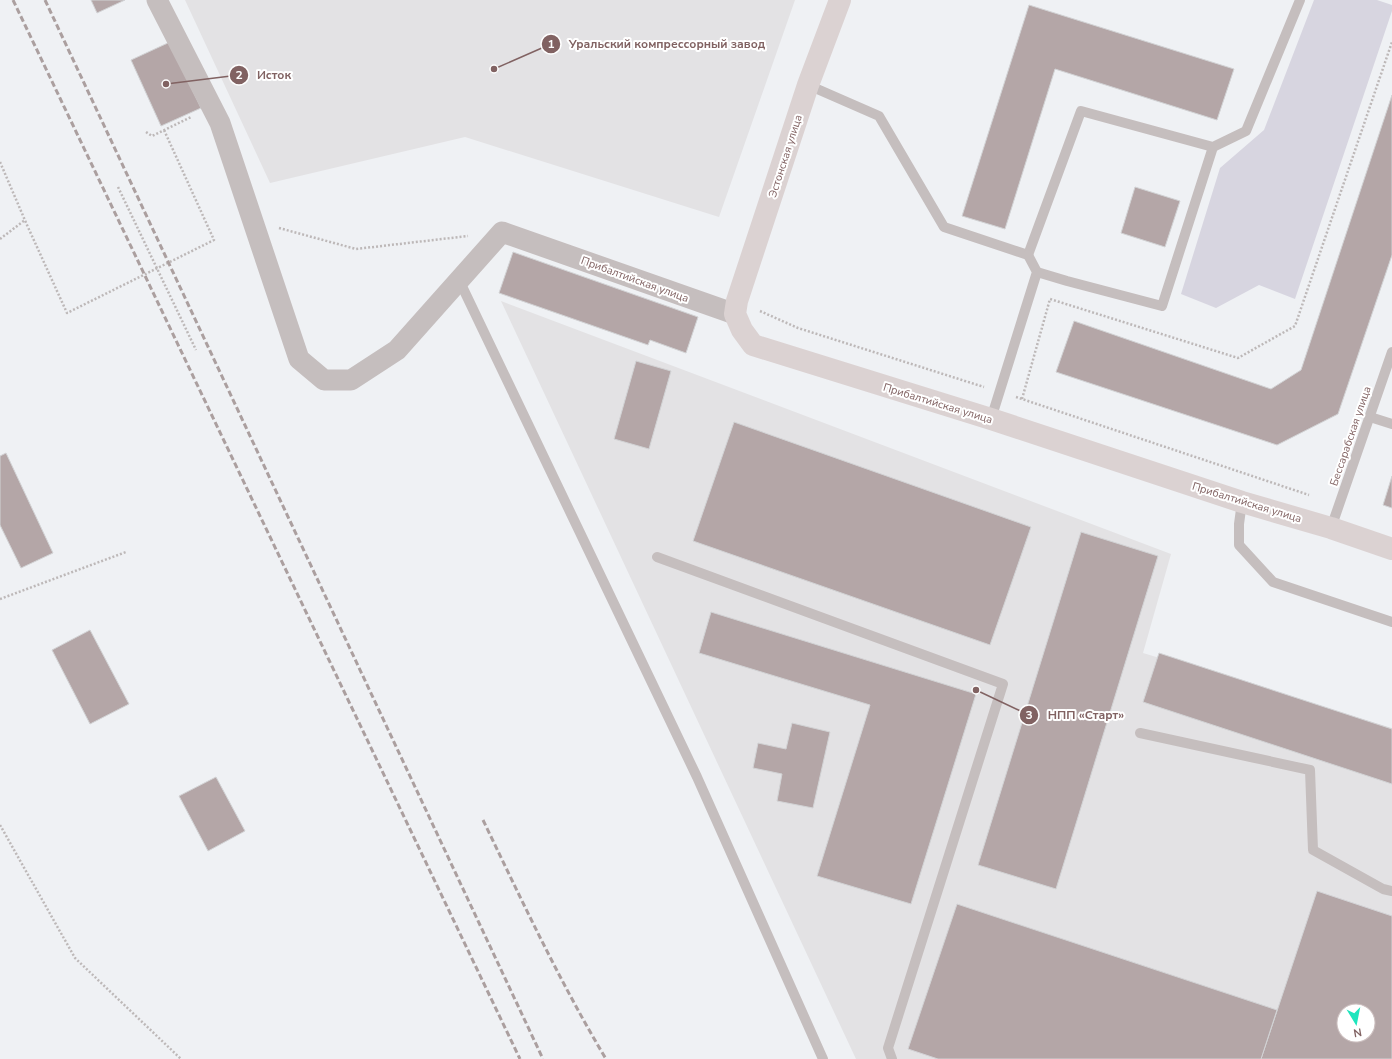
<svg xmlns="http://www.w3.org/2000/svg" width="1392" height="1059" viewBox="0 0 1392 1059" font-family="'Nunito Sans',sans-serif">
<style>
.built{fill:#e3e2e4;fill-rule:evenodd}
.green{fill:#d7d5e0}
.building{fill:#b4a6a7;stroke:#d2d3d5;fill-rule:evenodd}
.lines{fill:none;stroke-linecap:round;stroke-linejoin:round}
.path{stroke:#bdb8b8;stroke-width:2.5;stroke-dasharray:2 2;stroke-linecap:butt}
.lane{stroke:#c5bebe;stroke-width:10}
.street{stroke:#c5bebe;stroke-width:21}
.secondary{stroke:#dbd2d2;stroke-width:22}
.rail{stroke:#ab9f9f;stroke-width:3;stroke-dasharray:6 3;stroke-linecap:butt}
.labels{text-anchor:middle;stroke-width:4;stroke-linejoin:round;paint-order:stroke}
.street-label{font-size:11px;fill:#816262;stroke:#fff}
.leader{fill:none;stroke:#816262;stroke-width:1.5}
.callout-dot{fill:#816262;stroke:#fff;stroke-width:1.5}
.mark-label{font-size:12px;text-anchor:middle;font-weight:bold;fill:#fff}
.callout-label{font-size:12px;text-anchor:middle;font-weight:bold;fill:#816262;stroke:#fff;stroke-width:4;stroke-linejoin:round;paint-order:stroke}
</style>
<rect width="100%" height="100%" fill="#eff1f4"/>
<g class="built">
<polygon points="185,0 795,0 719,217 465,137 270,183"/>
<path d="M501,301l670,253 -28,99 249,75v331h-536zM1344,1011h24v24h-24z"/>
</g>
<polygon class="green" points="1314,0 1377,0 1392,5 1392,11 1295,299 1259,285 1216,308 1181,294 1220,168 1264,130"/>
<g class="building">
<polygon points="91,0 125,0 97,13"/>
<polygon points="1029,5 1234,69 1217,120 1055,69 1005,229 962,216"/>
<polygon points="170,42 201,108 161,126 131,60"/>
<polygon points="1392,95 1392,255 1338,414 1277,445 1056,372 1074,321 1271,389 1301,370"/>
<polygon points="1135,187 1180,201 1165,247 1121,233"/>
<polygon points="513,252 698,317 686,353 650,340 648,345 499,293"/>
<polygon points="636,361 671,371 649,449 614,439"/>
<polygon points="734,422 1031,527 990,645 693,541"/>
<polygon points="6,453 53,553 21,568 0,525 0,456"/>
<polygon points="1392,476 1392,508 1383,505"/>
<polygon points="1081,532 1158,556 1056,889 978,865"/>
<polygon points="711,612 976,694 911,904 817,876 870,705 699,653"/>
<polygon points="90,630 129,704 90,724 52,650"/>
<polygon points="1159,653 1392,729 1392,784 1143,702"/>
<polygon points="792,723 830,732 813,808 777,801 782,774 753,768 758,743 786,749"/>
<polygon points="216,777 245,831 208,851 179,796"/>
<path d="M1317,891l75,25v143h-131zM1344,1011h24v24h-24z"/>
<polygon points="957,904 1277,1010 1261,1059 938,1059 908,1049"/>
</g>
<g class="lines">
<g class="path">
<polyline points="146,132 152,136 191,117"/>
<polyline points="0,162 27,225 67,313 214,240 164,130"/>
<polyline points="118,187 196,350"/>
<polyline points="279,228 356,249 468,236"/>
<polyline points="0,239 25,220"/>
<polyline points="760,311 798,328 984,387"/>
<polyline points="1016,397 1309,495"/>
<polyline points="1022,399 1050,299 1238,358 1295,326 1392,42"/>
<polyline points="0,599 126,552"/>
<polyline points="0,825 75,958 181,1059"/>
</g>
<g class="lane">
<polyline points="808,85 879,116 944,227 1028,255 1081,111 1213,147 1246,131 1300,0"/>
<polyline points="1037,272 1067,281 1162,306 1213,147"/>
<polyline points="459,280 697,777 823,1059"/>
<polyline points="1370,417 1392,424"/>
<polyline points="991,419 1037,272 1028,255"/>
<polyline points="1242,502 1239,524 1239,545 1273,582 1392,622"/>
<polyline points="1331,528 1392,352"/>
<polyline points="657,557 1003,684 888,1048 892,1059"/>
<polyline points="1140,733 1310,770 1313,850 1383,889 1392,891"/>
</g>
<polyline class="street" points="157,0 220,123 299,359 324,380 351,380 397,350 502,232 735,314"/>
<polyline class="secondary" points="840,0 808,85 737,301 735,314 742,330 753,345 991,419 1242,502 1331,528 1392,549"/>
<g class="rail">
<polyline points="13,0 520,1059"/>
<polyline points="45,0 543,1059"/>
<path d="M483,820c39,81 77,162 123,239"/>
</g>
</g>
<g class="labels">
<g class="street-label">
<text transform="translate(785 156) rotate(-72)" y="4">Эстонская улица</text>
<text transform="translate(635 279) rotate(20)" y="4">Прибалтийская улица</text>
<text transform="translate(938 403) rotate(17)" y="4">Прибалтийская улица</text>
<text transform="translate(1350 436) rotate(-71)" y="4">Бессарабская улица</text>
<text transform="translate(1247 502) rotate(17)" y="4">Прибалтийская улица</text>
</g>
</g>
<path class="leader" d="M494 69L551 44M166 84L239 75M976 690L1029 715"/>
<g class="callout-dot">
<circle cx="494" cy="69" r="4"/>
<circle cx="166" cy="84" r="4"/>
<circle cx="976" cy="690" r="4"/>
<circle cx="551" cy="44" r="10"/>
<circle cx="239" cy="75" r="10"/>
<circle cx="1029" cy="715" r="10"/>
</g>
<g class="mark-label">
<text x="551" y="48">1</text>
<text x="239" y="79">2</text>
<text x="1029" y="719">3</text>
</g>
<g class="callout-label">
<text x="667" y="48">Уральский компрессорный завод</text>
<text x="274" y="79">Исток</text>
<text x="1086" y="719">НПП «Старт»</text>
</g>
<g transform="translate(1356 1023) rotate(170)"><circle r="19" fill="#ffffff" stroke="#cdc0c0"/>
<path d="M0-3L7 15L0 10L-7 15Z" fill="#1ee5bd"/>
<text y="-6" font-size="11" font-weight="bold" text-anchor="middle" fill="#816262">N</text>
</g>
</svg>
